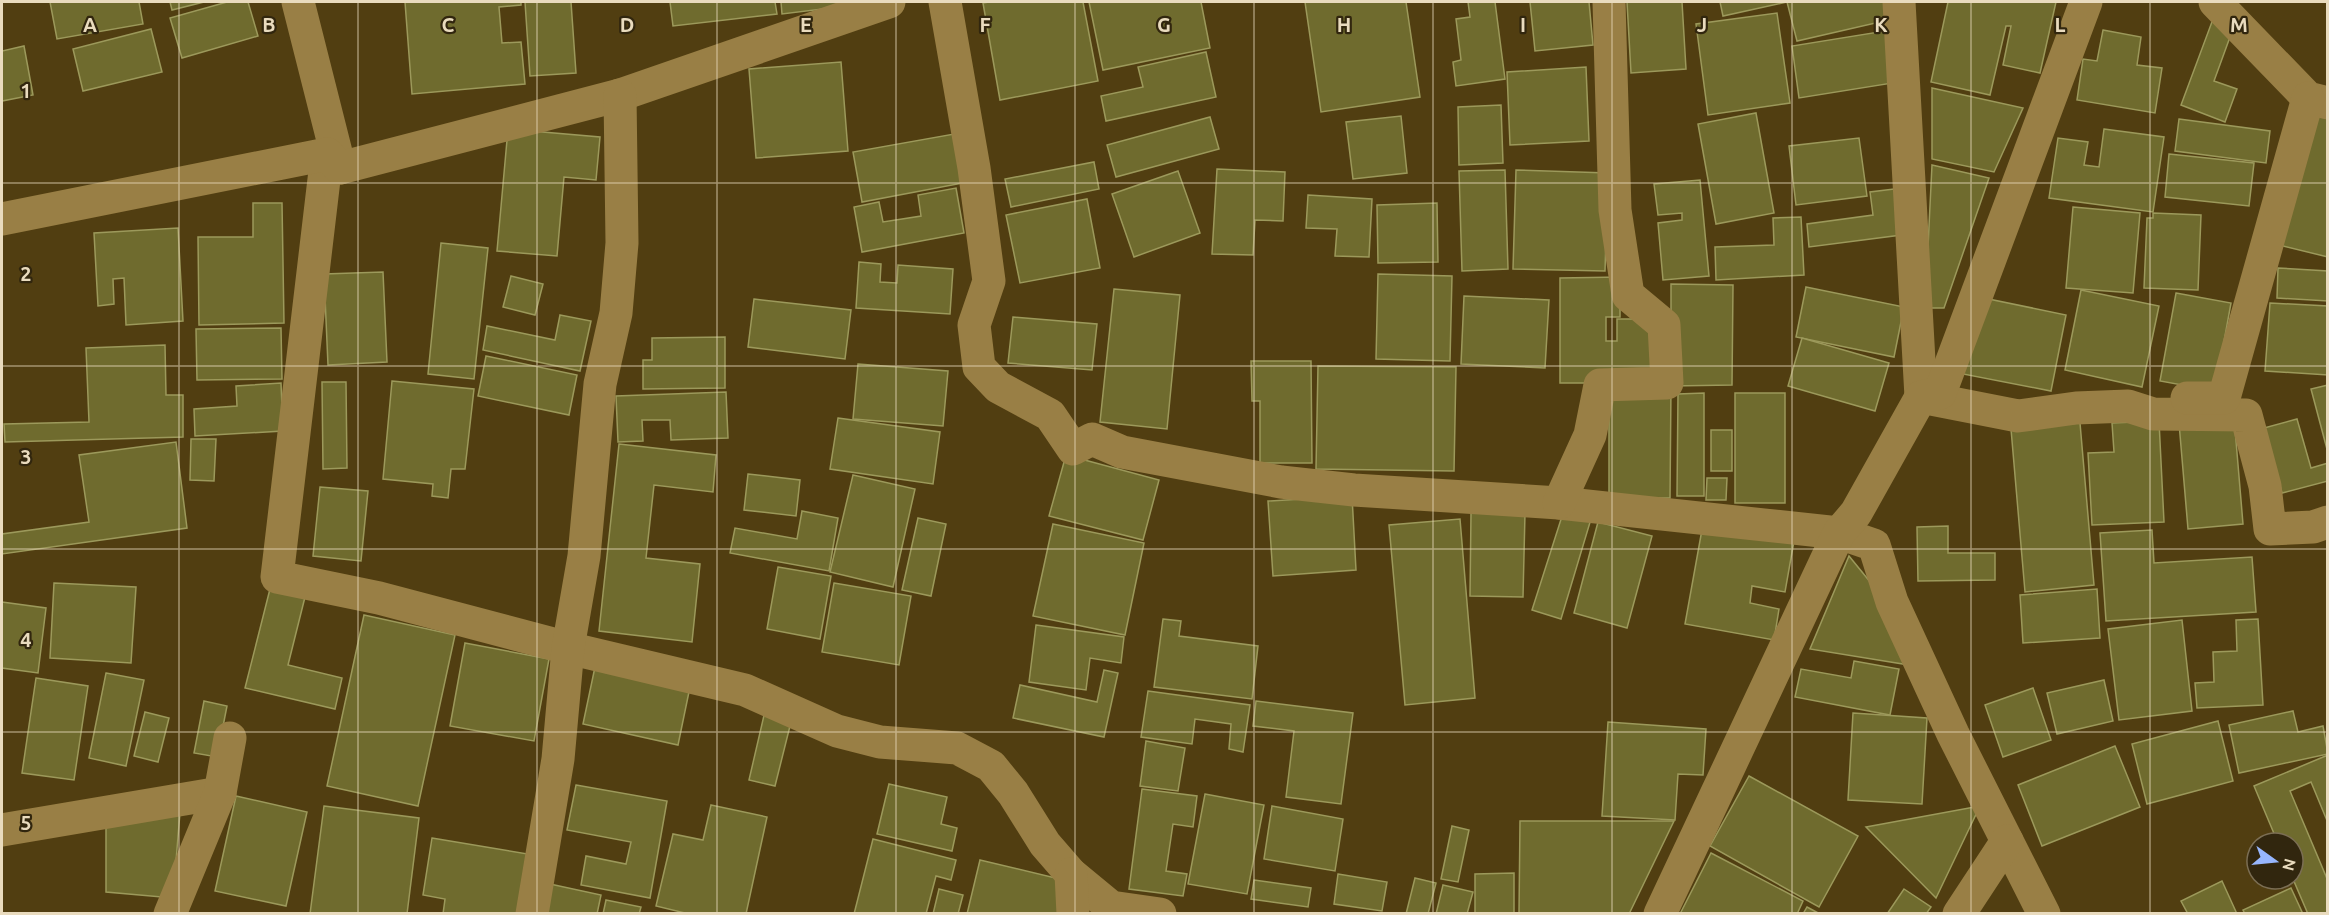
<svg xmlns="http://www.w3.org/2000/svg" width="2329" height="915" viewBox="0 0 2329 915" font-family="Ubuntu,sans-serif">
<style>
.building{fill:#6f6b2e;stroke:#9c995b;stroke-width:1.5}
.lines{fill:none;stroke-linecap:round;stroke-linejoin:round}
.minor{stroke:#997f45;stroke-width:33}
.grid{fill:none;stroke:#e9dbbe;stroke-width:1.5;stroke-opacity:0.55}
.grid-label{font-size:20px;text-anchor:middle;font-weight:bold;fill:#e9dbbe;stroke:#31260e;stroke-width:4.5;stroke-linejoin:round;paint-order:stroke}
</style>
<rect width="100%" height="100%" fill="#513e11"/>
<g class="building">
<polygon points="50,2 139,2 143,24 57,39"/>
<polygon points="170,2 204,2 172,10"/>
<polygon points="227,2 248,2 258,36 182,58 170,18"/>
<polygon points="405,2 521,2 521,5 499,7 502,43 521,42 525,84 412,94"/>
<polygon points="525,2 571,2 576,73 530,76"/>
<polygon points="670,2 775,2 777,14 673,26"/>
<polygon points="781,2 880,2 782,14"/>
<polygon points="989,2 1083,2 1098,81 1000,100 983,3"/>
<polygon points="1089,2 1201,2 1210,48 1103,70"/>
<polygon points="1305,2 1406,2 1420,97 1321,112"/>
<polygon points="1468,2 1495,2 1505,79 1456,86 1453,62 1461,60 1456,19 1470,17"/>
<polygon points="1530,2 1589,2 1593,45 1535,51"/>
<polygon points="1627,2 1682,2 1686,69 1631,73"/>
<polygon points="1720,2 1787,2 1723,16"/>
<polygon points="1787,2 1889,2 1893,19 1797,41"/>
<polygon points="1948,2 2056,2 2040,73 2003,65 2011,26 2006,26 1990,95 1931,82"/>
<polygon points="2216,11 2230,37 2214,81 2237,89 2225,122 2181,105"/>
<polygon points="1777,13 1790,103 1708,115 1696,24"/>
<polygon points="151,29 162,72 83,91 73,49"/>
<polygon points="1891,30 1899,82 1799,98 1792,46"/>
<polygon points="2103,30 2141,37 2137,65 2162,68 2155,113 2077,100 2083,59 2097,61"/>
<polygon points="24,46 33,95 2,101 2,51"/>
<polygon points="1206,52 1216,97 1106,121 1101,96 1143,87 1138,67"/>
<polygon points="841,62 848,151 756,158 749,69"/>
<polygon points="1586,67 1589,141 1510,145 1507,72"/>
<polygon points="1932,88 2023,108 1994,172 1932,159"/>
<polygon points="1501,105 1503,163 1459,165 1458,107"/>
<polygon points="1756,113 1774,213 1716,224 1698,124"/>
<polygon points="2310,114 2328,118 2328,257 2279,245"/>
<polygon points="1401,116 1407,173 1353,179 1346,122"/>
<polygon points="1210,117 1219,149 1116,177 1107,145"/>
<polygon points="2179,119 2270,131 2266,163 2175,151"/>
<polygon points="508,129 600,137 596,180 564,177 557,256 497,251"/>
<polygon points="2104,129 2164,137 2153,212 2049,198 2058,138 2088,142 2084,165 2099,167"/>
<polygon points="954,134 963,183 862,202 853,152"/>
<polygon points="1859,138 1867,196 1796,205 1789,146"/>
<polygon points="2169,154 2254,163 2249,206 2165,197"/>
<polygon points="1094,162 1099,189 1011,207 1005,179"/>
<polygon points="1932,165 1989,178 1944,308 1925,308"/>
<polygon points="1217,169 1285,172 1283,221 1255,220 1253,255 1212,254"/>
<polygon points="1505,170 1508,269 1462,271 1459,171"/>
<polygon points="1516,170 1608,173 1605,271 1513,269"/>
<polygon points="1178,171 1200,233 1134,257 1112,194"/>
<polygon points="1700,180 1709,276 1663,280 1658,223 1682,220 1682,213 1658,215 1654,184"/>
<polygon points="956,188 964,233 862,252 854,207 879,202 883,222 921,216 918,195"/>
<polygon points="1902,188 1909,234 1809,247 1807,224 1873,215 1870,192"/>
<polygon points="1308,195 1372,199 1369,257 1335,256 1337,229 1306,228"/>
<polygon points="1087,199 1100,268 1020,283 1006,215"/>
<polygon points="253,203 282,203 284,323 199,325 198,237 253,237"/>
<polygon points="1437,203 1438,262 1378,263 1377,205"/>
<polygon points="2073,207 2140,213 2133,293 2066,288"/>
<polygon points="2153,213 2201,215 2198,290 2144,288 2147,218 2153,218"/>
<polygon points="1801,217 1804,275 1716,280 1715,247 1774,245 1773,218"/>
<polygon points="178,228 183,321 126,325 124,278 113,279 114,304 98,306 94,233"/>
<polygon points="441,243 488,248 474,379 428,374"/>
<polygon points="859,262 881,264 880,282 897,283 898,265 953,269 950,314 856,308"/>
<polygon points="2278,268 2328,271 2328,301 2277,298"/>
<polygon points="383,272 387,362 328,365 324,274"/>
<polygon points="1378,274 1452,276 1450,361 1376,359"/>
<polygon points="511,276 543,284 535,315 503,307"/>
<polygon points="1620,277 1620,317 1606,317 1606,341 1617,341 1617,319 1652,319 1653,383 1560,383 1560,278"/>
<polygon points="1671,284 1733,285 1732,385 1671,386"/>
<polygon points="1806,287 1904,307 1894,357 1796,337"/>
<polygon points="1114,289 1180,295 1167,429 1100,422"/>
<polygon points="2081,290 2159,306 2142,387 2065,370"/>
<polygon points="2176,293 2231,303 2215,391 2160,381"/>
<polygon points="1464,296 1549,300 1545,368 1461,364"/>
<polygon points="1979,297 2066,315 2051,391 1963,374"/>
<polygon points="754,299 851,310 845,359 748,347"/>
<polygon points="2270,303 2328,306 2328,375 2265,371"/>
<polygon points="560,315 591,321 580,371 483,350 487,326 555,340"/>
<polygon points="1013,317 1097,324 1092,370 1008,363"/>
<polygon points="281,328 282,379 197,380 196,329"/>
<polygon points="725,337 725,388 643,389 643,360 652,360 652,338"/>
<polygon points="1802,338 1889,363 1875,411 1788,386"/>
<polygon points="165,345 166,395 183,395 183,437 5,442 4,424 89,422 86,348"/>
<polygon points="486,356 577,375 569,415 478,396"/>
<polygon points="1251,361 1311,361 1312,463 1260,463 1260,401 1252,401"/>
<polygon points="858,364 948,371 943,426 853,419"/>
<polygon points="1318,366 1456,367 1454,471 1316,469"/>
<polygon points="392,381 474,389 465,469 451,469 448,498 432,496 433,484 383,479"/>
<polygon points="322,382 346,382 347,468 323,469"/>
<polygon points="281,383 283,431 195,436 194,409 237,406 236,386"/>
<polygon points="1609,385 1671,386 1670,498 1609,498"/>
<polygon points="2328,385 2328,453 2311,389"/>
<polygon points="726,392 728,438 671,440 670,420 642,420 643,441 618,442 616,396"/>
<polygon points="1704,393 1704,496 1677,496 1678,394"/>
<rect x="1735" y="393" width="50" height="110"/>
<polygon points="2234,417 2243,524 2188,529 2179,423"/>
<polygon points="838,418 940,432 933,484 830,469"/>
<polygon points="2297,419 2311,468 2328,463 2328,481 2282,493 2264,428"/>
<polygon points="2159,421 2164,522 2092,525 2088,453 2114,452 2112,423"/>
<polygon points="2080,423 2094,585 2025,592 2011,429"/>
<rect x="1711" y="430" width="21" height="41"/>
<polygon points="191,439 216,439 214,481 190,480"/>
<polygon points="176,442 187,528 2,554 2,534 89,522 79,455"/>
<polygon points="619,444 716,455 713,492 654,485 646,558 700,564 692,642 599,631"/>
<polygon points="1066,455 1159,480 1143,540 1049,516"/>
<polygon points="748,474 800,480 796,516 744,510"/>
<polygon points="853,475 915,489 893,587 830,572"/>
<polygon points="1707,478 1727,478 1726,500 1706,500"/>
<polygon points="320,487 368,491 361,561 313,556"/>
<polygon points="1352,496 1356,570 1273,576 1268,501"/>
<polygon points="1564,510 1591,519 1561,619 1532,610"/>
<polygon points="802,511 838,518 829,571 730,553 735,528 797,539"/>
<polygon points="1471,513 1525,513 1523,597 1470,596"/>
<polygon points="918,518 946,524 931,596 902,590"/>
<polygon points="1460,519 1475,698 1405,705 1389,525"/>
<polygon points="1598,522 1652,536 1627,628 1574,613"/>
<polygon points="1053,524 1144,543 1125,635 1033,616"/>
<polygon points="1703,524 1794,541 1785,592 1752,586 1750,603 1779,609 1774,640 1685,624"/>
<polygon points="1948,526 1948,553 1995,553 1995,580 1918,581 1917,527"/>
<polygon points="2152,530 2154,563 2252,557 2256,612 2106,621 2100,533"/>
<polygon points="1849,556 1884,599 1909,665 1810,649"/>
<polygon points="778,567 831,576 820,639 767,629"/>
<polygon points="54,583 136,587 131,663 50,658"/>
<polygon points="834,583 911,596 899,665 822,652"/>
<polygon points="270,589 305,597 288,665 342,678 335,709 245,688"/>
<polygon points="2097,589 2100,638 2023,643 2020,595"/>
<polygon points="2,602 46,608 38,673 2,668"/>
<polygon points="364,615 455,635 418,806 327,786"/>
<polygon points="1163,619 1181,621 1179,636 1258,646 1252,699 1154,687"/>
<polygon points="2258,619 2263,705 2197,708 2195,683 2214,682 2213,652 2237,651 2236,620"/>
<polygon points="2182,620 2192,711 2119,720 2108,629"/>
<polygon points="1036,625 1124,637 1121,663 1090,658 1086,690 1029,682"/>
<polygon points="465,643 549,659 534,741 450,726"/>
<polygon points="1854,661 1899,669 1890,715 1795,697 1801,669 1851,678"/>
<polygon points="595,667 690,687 678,745 583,724"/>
<polygon points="1104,670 1118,673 1104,737 1013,718 1020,685 1097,702"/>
<polygon points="106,673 144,680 126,766 89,758"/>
<polygon points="36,678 88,686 74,780 22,773"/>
<polygon points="2104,680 2113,721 2057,734 2047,693"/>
<polygon points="2033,688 2051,740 2003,757 1985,705"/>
<polygon points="1148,691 1250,705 1243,752 1229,749 1231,724 1195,719 1192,744 1141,737"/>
<polygon points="204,701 227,706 217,757 194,753"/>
<polygon points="1256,701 1353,713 1341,804 1286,797 1294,731 1253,726"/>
<polygon points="765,711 792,718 775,786 749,780"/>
<polygon points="2293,711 2298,732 2323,726 2328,754 2239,773 2229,725"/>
<polygon points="145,712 169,718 158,762 134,756"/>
<polygon points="1853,713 1927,718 1922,804 1848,800"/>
<polygon points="2218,721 2233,781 2147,804 2132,744"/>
<polygon points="1608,722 1706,729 1703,775 1678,774 1675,820 1602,816"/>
<polygon points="1146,741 1185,748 1178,791 1140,786"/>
<polygon points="2115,746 2140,807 2042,846 2018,785"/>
<polygon points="2328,755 2328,823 2311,782 2290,791 2328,881 2328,914 2308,914 2293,879 2293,843 2278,843 2254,786"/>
<polygon points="1749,776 1858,836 1819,907 1710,846"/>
<polygon points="889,784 947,797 941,824 957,828 952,851 877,834"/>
<polygon points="576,785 667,801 650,898 581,885 586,856 626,864 631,842 567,830"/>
<polygon points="1142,789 1197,796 1193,827 1173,824 1166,871 1187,874 1183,896 1129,889"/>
<polygon points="1205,794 1264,805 1247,894 1188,884"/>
<polygon points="236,796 307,812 286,906 215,891"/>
<polygon points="181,800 173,898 106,892 106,808"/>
<polygon points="711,805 767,817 746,914 689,914 656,906 673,834 703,840"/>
<polygon points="324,806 419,818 407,914 310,914"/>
<polygon points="1272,806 1343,819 1335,871 1264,859"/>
<polygon points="1980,806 1936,898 1866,827"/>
<polygon points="1520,821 1674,821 1629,914 1519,914"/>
<polygon points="1452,826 1469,830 1458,882 1441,879"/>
<polygon points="432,838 528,854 518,914 443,914 445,899 423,895"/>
<polygon points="873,839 956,860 951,880 936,876 926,914 854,914"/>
<polygon points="1711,853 1803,901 1797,914 1680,914"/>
<polygon points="980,860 1068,881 1060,914 967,914"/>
<polygon points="1514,873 1514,914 1475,914 1475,874"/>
<polygon points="1338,874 1387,882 1382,911 1334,904"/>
<polygon points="1415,878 1436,883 1428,914 1406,914"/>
<polygon points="1254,880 1311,888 1308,907 1251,899"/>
<polygon points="2222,881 2237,914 2188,914 2181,901"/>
<polygon points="550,884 601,895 597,914 543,914"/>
<polygon points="1443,885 1473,892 1467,914 1436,914"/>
<polygon points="2291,888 2303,914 2245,914 2243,910"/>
<polygon points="939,889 963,895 958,914 933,914"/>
<polygon points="1904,889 1931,907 1926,914 1887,914"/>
<polygon points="606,900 641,907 639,914 603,914"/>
<polygon points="1807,907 1820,914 1803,914"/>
</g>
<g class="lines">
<g class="minor">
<polyline points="298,2 340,168"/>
<polyline points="945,2 974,168 989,281 974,325 979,367 998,387 1050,415 1073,449 1092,439 1122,452 1281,482 1354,490 1559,503 1839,533 1874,545 1892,602 1953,734 2044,914"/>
<polyline points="1899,2 1921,397 2018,416 2076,408 2128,406 2153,414 2246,415 2265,486 2270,529 2313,527 2328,522"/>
<polyline points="2215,2 2308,98 2328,103"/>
<polyline points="327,154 277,577 379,598 568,648 745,690 837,731 880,742 957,748 991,766 1013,793 1045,844 1071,874 1111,907 1160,914"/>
<polyline points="2,219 327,154 340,168 620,95 889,2"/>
<polyline points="2187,398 2224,398 2308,98"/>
<polyline points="1559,503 1590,435 1600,385 1667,383 1664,325 1628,295 1615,210 1609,2"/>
<polyline points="2,830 220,793"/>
<polyline points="1071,874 1073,914"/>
<polyline points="170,914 220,793 230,738"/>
<polyline points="532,914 558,759 568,648 584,556 600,384 616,313 622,243 620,95"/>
<polyline points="1660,914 1839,533 1856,513 1921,397 1940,393 2086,2"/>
<polyline points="1959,914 2007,841"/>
</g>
</g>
<path class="grid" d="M179,2v912M358,2v912M537,2v912M717,2v912M896,2v912M1075,2v912M1254,2v912M1433,2v912M1612,2v912M1792,2v912M1971,2v912M2150,2v912M2,183h2326M2,366h2326M2,549h2326M2,732h2326"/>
<g class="grid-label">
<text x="90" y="32">A</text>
<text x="269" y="32">B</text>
<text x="448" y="32">C</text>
<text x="627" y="32">D</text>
<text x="806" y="32">E</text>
<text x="985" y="32">F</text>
<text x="1164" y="32">G</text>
<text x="1344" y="32">H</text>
<text x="1523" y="32">I</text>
<text x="1702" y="32">J</text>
<text x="1881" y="32">K</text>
<text x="2060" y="32">L</text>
<text x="2239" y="32">M</text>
<text x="26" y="98">1</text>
<text x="26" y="281">2</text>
<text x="26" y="464">3</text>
<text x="26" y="647">4</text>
<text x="26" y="830">5</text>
</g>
<rect width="2329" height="915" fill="none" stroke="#e9dbbe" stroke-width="6"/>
<g transform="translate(2275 861) rotate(105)"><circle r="28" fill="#31260e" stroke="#7b6e54" stroke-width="1.5"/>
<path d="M0-4.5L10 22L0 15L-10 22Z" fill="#97b6fd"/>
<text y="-9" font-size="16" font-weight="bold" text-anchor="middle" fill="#e9dbbe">N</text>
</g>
</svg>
